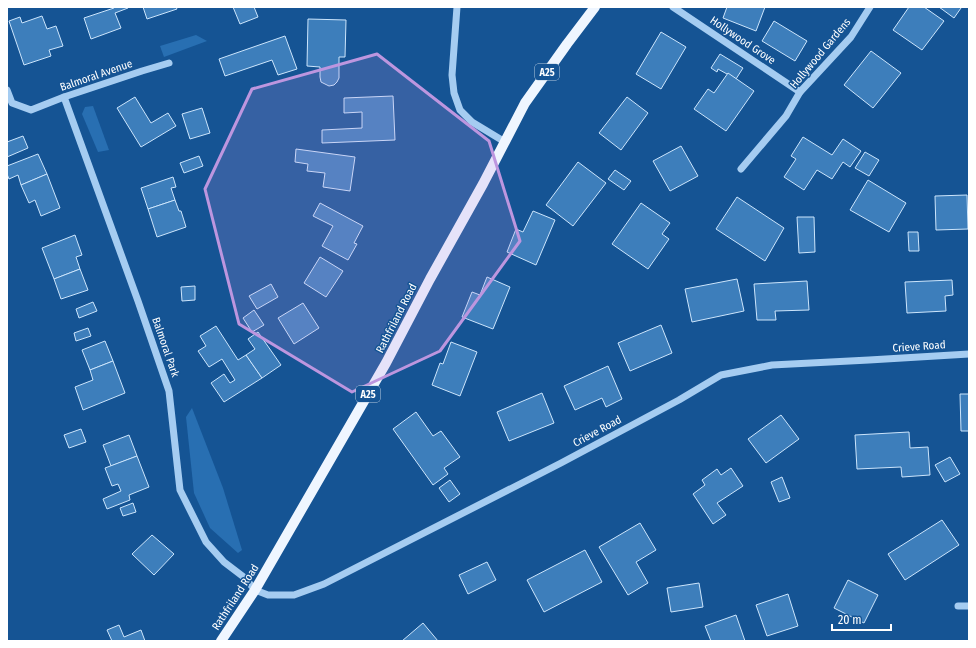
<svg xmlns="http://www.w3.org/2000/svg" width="976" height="648" viewBox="0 0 976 648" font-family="'Fira Sans Condensed',sans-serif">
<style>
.green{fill:#286fb2}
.building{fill:#3d7ebb;stroke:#cce5fc}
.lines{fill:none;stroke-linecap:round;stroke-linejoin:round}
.minor{stroke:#a5ccf1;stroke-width:7}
.major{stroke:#eff6ff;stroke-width:10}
.marked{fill:#bd96df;fill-opacity:0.2;stroke:#bd96df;stroke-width:3;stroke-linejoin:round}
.labels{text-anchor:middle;stroke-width:3;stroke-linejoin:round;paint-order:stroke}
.shield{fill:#155494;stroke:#b9ccdf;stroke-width:1}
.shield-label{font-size:10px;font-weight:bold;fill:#fff}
.street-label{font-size:11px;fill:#fff;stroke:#155494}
</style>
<rect width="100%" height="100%" fill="#155494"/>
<g class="green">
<polygon points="196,35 207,41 164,57 160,46"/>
<polygon points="93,106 109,150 98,152 82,114 85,107"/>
<polygon points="192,408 223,488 242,550 238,553 210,528 194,493 186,417"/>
</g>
<g class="building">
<polygon points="114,7 127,7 128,8 115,13 121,28 91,39 84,18 114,8"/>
<polygon points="143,7 176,7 177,9 147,19"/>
<polygon points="233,7 254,7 258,17 240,24"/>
<polygon points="727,7 765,7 756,31 723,18"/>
<polygon points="909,7 924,7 944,21 922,50 893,30"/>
<polygon points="939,7 960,7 961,8 954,18"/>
<polygon points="42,16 47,29 56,26 63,46 49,50 51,56 24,65 9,21 20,17 22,23"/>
<polygon points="308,19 346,20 345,57 339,57 339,78 337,82 334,85 329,86 321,82 320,77 320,67 307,66"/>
<polygon points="774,21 807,41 795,61 762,41"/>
<polygon points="661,32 686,47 661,89 636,74"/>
<polygon points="285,36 297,69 278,75 272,60 225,76 219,59"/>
<polygon points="871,51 901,73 873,108 844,85"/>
<polygon points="720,54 743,68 736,79 718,69 717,72 711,68"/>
<polygon points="728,73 754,91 726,131 694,109 708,89 714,93"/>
<polygon points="393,96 395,140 322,143 322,130 362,128 362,112 344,113 344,98"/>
<polygon points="135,97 151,123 168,113 176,126 141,147 117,108"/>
<polygon points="627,97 648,113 621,150 599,133"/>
<polygon points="202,108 210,133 190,139 182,114"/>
<polygon points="23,136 28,148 7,157 7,142"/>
<polygon points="803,137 832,155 843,139 861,151 850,167 843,162 832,179 817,170 804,190 784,177 796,159 791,156"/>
<polygon points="681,146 698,176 670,191 653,161"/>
<polygon points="296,149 355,157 350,191 323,187 325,173 307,171 308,164 295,162"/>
<polygon points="865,152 879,160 869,176 855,168"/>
<polygon points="38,154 47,174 21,185 18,175 9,179 7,174 7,166"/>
<polygon points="199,156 203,166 184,173 180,163"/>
<polygon points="578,162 606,183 573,226 546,205"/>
<polygon points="615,170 631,181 624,190 608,179"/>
<polygon points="47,174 60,208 41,216 35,200 29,203 21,185"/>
<polygon points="173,177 176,187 171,188 175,200 148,209 141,188"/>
<polygon points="868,180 906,203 889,232 850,210"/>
<polygon points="967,195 968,229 936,230 935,196"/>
<polygon points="737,197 784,228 765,261 716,229"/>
<polygon points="175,200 179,211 181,211 186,227 157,237 148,209"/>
<polygon points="320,203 363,226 354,243 357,244 348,260 322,246 333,226 313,216"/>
<polygon points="641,203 670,223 662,234 669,239 648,269 612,244"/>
<polygon points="533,211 555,220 536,265 507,252 516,229 523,232"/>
<polygon points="797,217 814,217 815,252 799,253"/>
<polygon points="908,232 918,232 919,251 909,251"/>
<polygon points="75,235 82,255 76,257 80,269 54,279 42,248"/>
<polygon points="320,257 343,271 326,297 304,283"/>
<polygon points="80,269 88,290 61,299 54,279"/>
<polygon points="487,277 510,287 493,329 462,317 472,292 480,295"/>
<polygon points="737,279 744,311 692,322 685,289"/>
<polygon points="952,280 953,295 945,296 946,311 907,313 905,282"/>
<polygon points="807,281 809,310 775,311 776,320 757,320 754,284"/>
<polygon points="271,284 278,297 257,309 249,296"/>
<polygon points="195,286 195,300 182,301 181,287"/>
<polygon points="93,302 97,311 79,318 76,309"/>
<polygon points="303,303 319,328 294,344 278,318"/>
<polygon points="254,310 264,325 252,332 243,318"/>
<polygon points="661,325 672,353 630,371 618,343"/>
<polygon points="216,326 238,360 246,355 262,378 224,402 211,383 224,374 230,383 235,380 222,359 209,367 198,351 206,346 200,336"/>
<polygon points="88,328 91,336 76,341 74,333"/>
<polygon points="258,332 281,365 262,378 246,355 255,349 248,339"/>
<polygon points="105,341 113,361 90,370 82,350"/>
<polygon points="451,342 477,352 460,396 432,385 440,363 443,364"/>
<polygon points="113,361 125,393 83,410 75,387 93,380 90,370"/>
<polygon points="608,366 622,399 606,407 602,398 575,410 564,386"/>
<polygon points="542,393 554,423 509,441 497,412"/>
<polygon points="960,394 969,394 969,431 961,431"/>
<polygon points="416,412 433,436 441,431 460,457 444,468 448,474 433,485 393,429"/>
<polygon points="781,415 799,439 766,463 748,439"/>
<polygon points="81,429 86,442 69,448 64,435"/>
<polygon points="909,432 910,448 928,447 930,475 902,477 901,467 857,469 855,435"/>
<polygon points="129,435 137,456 111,466 103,445"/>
<polygon points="137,456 149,487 129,495 130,500 107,509 103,499 121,491 118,484 112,486 105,468"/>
<polygon points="950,457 960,474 945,482 935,465"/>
<polygon points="731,468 743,486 717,503 726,515 713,524 693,494 705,485 702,480 717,469 721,475"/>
<polygon points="782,477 790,498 779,502 771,482"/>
<polygon points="450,480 460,494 449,502 439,488"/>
<polygon points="133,503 136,512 123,516 120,508"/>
<polygon points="942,520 959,545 905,580 888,554"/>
<polygon points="640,523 656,550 636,562 648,583 628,595 599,547"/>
<polygon points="152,535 174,554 154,575 132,554"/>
<polygon points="585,550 602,582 544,612 527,580"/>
<polygon points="487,562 496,580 468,594 459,575"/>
<polygon points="848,580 878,595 864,623 834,608"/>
<polygon points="699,583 703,607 671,612 667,588"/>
<polygon points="788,594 798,626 767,636 756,605"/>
<polygon points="736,615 745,641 711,641 705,626"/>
<polygon points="423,623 438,641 402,641"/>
<polygon points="119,625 124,637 141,630 145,641 112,641 107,630"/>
</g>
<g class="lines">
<g class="minor">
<polyline points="457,7 452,75 454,93 460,110 472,122 505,142"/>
<polyline points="673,7 800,92"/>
<polyline points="7,90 12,103 31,110 64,97 142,71 169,63"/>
<polyline points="64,97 138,301 169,391 180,490 206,542 224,562 245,578 255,590 268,595 294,595 324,584 561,463 679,400 721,375 772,365 869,360 969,354"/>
<polyline points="741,169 786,116 800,92 851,37 870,7"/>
<polyline points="958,606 969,606"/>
</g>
<polyline class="major" points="221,641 255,590 386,363 430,279 483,184 525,103 567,44 595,7"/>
</g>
<path class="marked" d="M377,54l112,87 31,100 -80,110 -88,41 -113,-68 -34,-135 47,-100z"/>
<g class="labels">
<g class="shield">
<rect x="535" y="64" width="24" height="16" rx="3"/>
<rect x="356" y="386" width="24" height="16" rx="3"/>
</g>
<g class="shield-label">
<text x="547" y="76">A25</text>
<text x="368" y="398">A25</text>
</g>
<g class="street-label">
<text transform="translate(743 40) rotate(34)" y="4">Hollywood Grove</text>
<text transform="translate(820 53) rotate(-50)" y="4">Hollywood Gardens</text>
<text transform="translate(96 75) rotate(-19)" y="4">Balmoral Avenue</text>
<text transform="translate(396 318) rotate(-63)" y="4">Rathfriland Road</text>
<text transform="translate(919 346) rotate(-4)" y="4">Crieve Road</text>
<text transform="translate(166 347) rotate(71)" y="4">Balmoral Park</text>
<text transform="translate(597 431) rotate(-28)" y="4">Crieve Road</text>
<text transform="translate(235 597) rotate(-57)" y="4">Rathfriland Road</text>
</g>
</g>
<rect width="976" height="648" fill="none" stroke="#ffffff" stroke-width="16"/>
<path d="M832 624v6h59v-6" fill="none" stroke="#ffffff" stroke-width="2"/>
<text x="838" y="624" font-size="12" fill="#ffffff" stroke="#155494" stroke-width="3" paint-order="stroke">20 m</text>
</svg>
